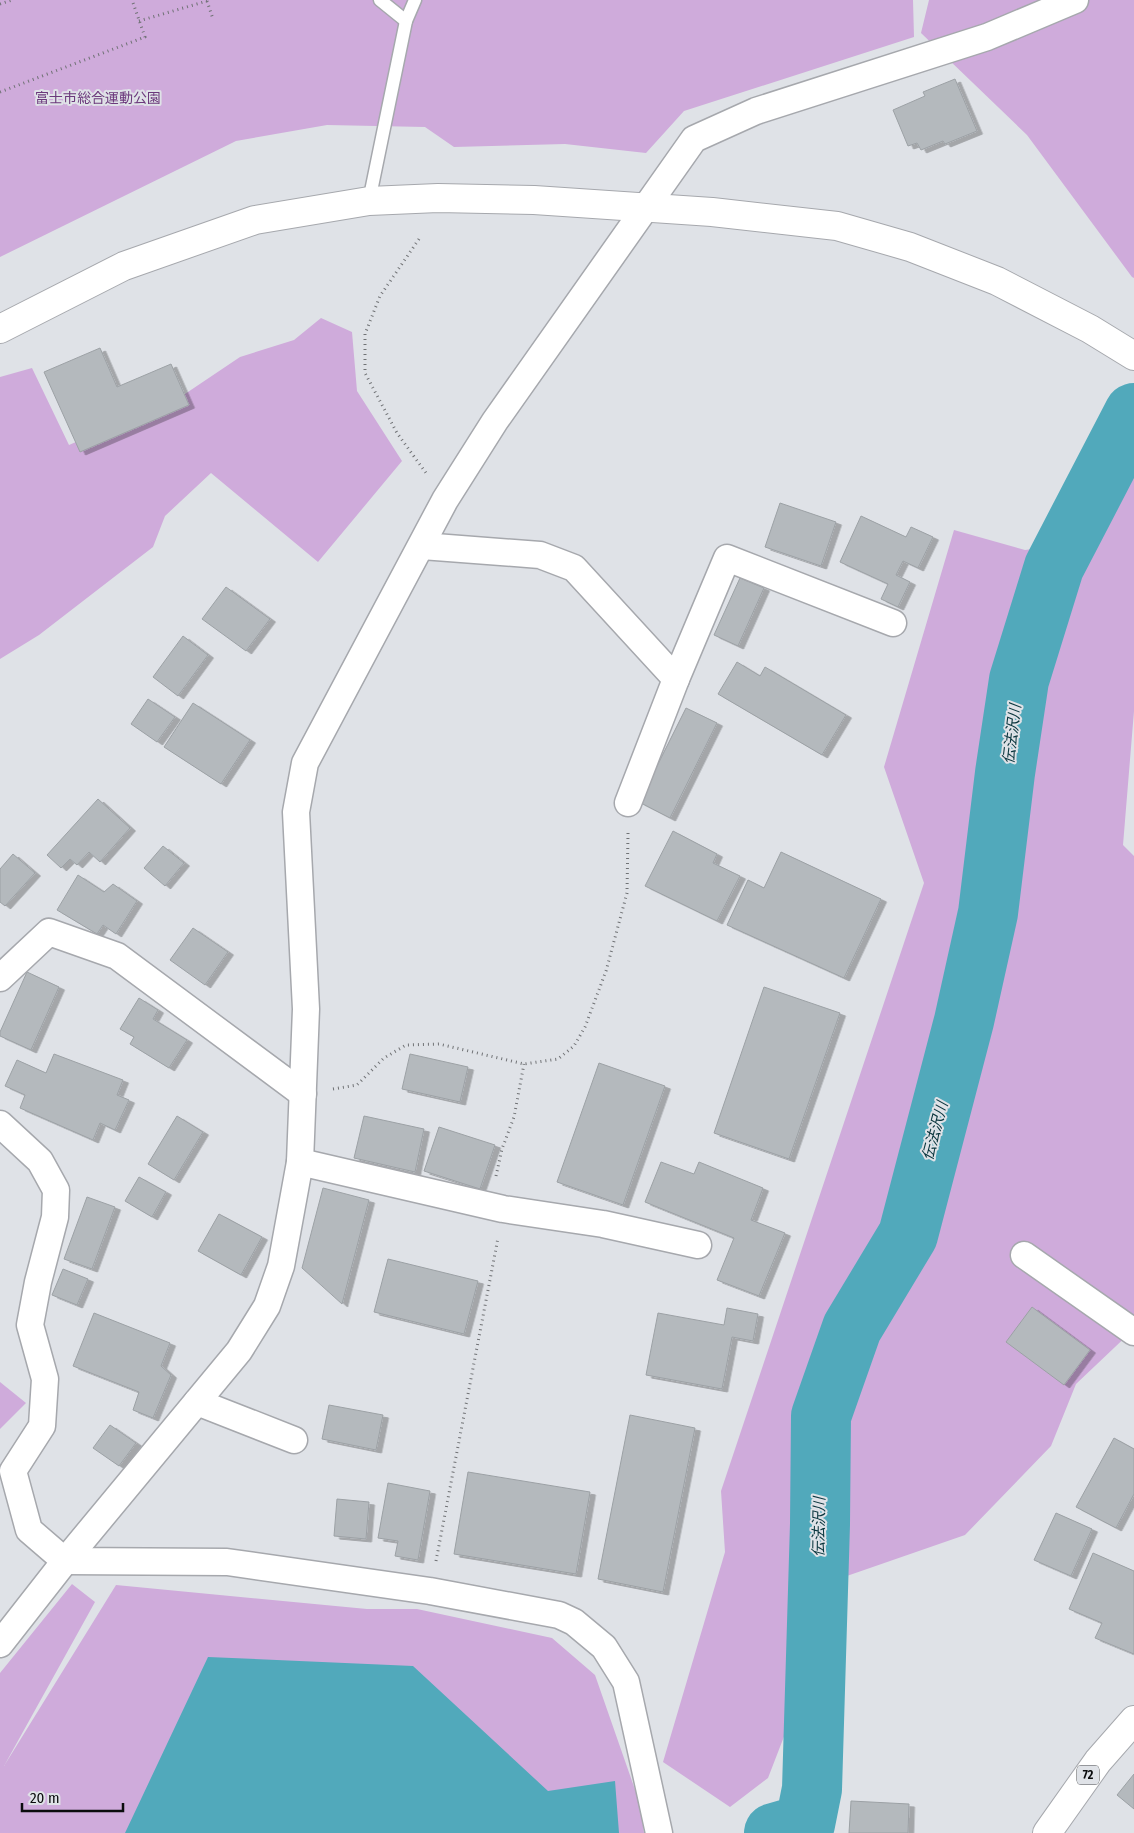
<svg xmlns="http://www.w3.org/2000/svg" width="1134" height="1833" viewBox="0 0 1134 1833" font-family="'Fira Sans Condensed','Noto Sans JP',sans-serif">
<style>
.green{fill:#cfabdb}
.water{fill:#51a9bb}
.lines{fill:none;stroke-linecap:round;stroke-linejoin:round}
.river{stroke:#51a9bb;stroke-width:60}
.building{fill:#b4b9bd;stroke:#9ca1a5;filter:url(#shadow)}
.service-casing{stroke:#a6a8ad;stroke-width:15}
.minor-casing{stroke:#a6a8ad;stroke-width:29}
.tertiary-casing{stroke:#a6a8ad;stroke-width:30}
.primary-casing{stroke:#a6a8ad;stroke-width:30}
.path{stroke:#707275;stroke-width:3;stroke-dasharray:1 4;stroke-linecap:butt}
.service{stroke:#fff;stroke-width:12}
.minor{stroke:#fff;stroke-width:26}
.tertiary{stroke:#fff;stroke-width:28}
.primary{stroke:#fff;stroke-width:28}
.labels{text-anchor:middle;stroke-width:4;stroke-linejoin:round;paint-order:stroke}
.shield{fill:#dfe2e7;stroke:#4b4c4e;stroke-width:1}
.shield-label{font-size:12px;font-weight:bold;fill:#0b0c0d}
.park-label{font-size:14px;fill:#6c397c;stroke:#dfe2e7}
.water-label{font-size:15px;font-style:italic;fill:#08343c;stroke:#dfe2e7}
</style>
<defs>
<filter id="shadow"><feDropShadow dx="5.5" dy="3" stdDeviation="0" flood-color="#0004"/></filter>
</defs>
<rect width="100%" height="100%" fill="#dfe2e7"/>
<g class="green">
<polygon points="0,0 913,0 914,37 684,111 646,153 565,144 454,147 425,127 327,125 236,141 0,257"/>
<polygon points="929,0 1134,0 1134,278 1132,277 1027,135 921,33"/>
<polygon points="321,318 352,332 357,391 402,461 318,562 211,473 165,516 153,547 39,635 0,659 0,377 32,368 69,445 182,396 240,357 294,340"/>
<polygon points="1134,441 1134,711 1123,845 1134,856 1134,1329 1076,1384 1051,1446 965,1535 818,1586 817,1651 768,1778 730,1807 663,1762 725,1552 721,1491 924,883 884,767 954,530 1025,550 1082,542 1098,465"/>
<polygon points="0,1382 26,1403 0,1429"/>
<polygon points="72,1584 95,1602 4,1766 116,1585 367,1609 417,1609 552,1638 595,1675 640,1804 644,1833 0,1833 0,1673"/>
</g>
<polygon class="water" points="208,1657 413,1666 548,1791 615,1781 619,1833 125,1833"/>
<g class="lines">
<polyline class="river" points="774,1833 805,1824 812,1789 820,1524 821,1416 852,1328 908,1235 964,1021 988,913 1005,773 1019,680 1054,567 1134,413"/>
</g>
<g class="building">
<polygon points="955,79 977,131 945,144 943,141 921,150 917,143 908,146 893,110 925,96 923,92"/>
<polygon points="100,348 117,387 171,364 189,405 80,452 44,372"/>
<polygon points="780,503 836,522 821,566 765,547"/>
<polygon points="861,516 906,537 911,527 933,537 918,568 903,561 896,575 910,582 898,607 881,599 888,584 840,562"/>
<polygon points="740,578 764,588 738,646 714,635"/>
<polygon points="226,587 270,619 246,651 202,619"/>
<polygon points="183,636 208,655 178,696 153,677"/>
<polygon points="737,662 760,676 765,667 846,715 822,755 718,694"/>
<polygon points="148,699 175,717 157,742 131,724"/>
<polygon points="193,703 250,740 221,784 164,747"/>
<polygon points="686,708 717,723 670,818 639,802"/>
<polygon points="98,799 130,828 100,862 89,852 77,865 70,859 61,868 47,855"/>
<polygon points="673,831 717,854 713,863 740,876 717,921 645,886"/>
<polygon points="163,846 184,863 165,886 144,868"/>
<polygon points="781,852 881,899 844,978 727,925 748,880 764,888"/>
<polygon points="13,854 35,873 5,906 0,902 0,869"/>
<polygon points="78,875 104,892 113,884 137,901 116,934 103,925 97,934 57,910"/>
<polygon points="193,928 228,952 205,985 170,960"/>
<polygon points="27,972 59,987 31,1050 0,1036 0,1032"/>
<polygon points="764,987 840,1013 789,1159 714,1133"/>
<polygon points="139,998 158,1010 153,1019 187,1040 169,1068 130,1044 134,1037 120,1029"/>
<polygon points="54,1054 123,1080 117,1095 129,1100 115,1130 100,1123 93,1140 20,1108 25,1095 5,1086 17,1060 46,1073"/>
<polygon points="410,1054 468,1067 460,1102 402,1089"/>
<polygon points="599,1063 665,1086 623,1205 557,1182"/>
<polygon points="177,1116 203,1132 174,1180 148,1164"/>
<polygon points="364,1116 424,1129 415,1172 354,1158"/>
<polygon points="439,1127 495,1145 480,1189 424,1171"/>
<polygon points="661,1162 694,1174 699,1162 763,1188 751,1220 785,1233 759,1296 717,1280 734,1238 645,1202"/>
<polygon points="139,1177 166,1192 152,1217 125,1201"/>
<polygon points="323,1188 369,1200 342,1304 302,1268"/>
<polygon points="87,1197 115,1207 92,1269 64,1259"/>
<polygon points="219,1214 262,1237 241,1275 198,1251"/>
<polygon points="388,1259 478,1281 464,1334 374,1312"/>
<polygon points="63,1269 88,1279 77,1305 52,1295"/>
<polygon points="1032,1307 1090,1350 1064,1385 1006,1342"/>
<polygon points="727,1308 758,1314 753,1341 732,1337 722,1389 646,1375 658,1313 724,1325"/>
<polygon points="94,1313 170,1343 161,1366 171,1375 153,1418 133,1410 139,1392 73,1366"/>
<polygon points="329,1405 383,1415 376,1450 322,1439"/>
<polygon points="630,1415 695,1428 663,1592 598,1579"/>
<polygon points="110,1425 136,1443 119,1466 93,1448"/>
<polygon points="1114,1438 1134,1449 1134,1494 1116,1528 1076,1507"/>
<polygon points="468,1472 590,1492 576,1574 454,1554"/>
<polygon points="388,1483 430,1491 418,1560 395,1556 398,1541 378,1538"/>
<polygon points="337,1499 369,1502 366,1539 334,1536"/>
<polygon points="1056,1513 1092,1529 1071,1576 1034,1560"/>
<polygon points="1093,1553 1134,1571 1134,1654 1095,1638 1102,1623 1069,1609"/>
<polygon points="1134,1774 1134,1809 1117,1795"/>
<polygon points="851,1801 909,1804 908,1833 849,1833"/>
</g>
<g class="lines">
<defs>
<g id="service">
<polyline points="380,0 406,21"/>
<polyline points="369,201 406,21 415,0"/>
</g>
<g id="minor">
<polyline points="422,546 540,555 574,568 676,679 628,803"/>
<polyline points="676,679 727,558 893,623"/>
<polyline points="0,978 49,932 117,956 303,1094"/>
<polyline points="0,1124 40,1161 56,1190 55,1217 38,1282 30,1325 45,1379 42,1426 13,1471 29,1530 65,1561 227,1562 430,1591 559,1615 574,1622 604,1647 626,1682 659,1833"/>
<polyline points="300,1162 503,1209 603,1224 698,1245"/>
<polyline points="1024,1255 1134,1332"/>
<polyline points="197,1402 294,1440"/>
<polyline points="0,1644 65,1561 239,1351 267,1306 281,1266 300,1162 306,1009 296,812 305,763 445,500 495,421 694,139 756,111 987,37 1075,0"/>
</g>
<polyline id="tertiary" points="0,329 124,266 255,220 369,201 438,198 534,200 712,212 837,226 910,247 997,281 1090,329 1134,356"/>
<polyline id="primary" points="1047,1833 1098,1761 1134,1720"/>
</defs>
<use href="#service" class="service-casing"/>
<use href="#minor" class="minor-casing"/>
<use href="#tertiary" class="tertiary-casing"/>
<use href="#primary" class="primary-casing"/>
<g class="path">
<polyline points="207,1 213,19"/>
<polyline points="0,4 12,0"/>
<polyline points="139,21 207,1"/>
<polyline points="0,92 145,37 132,0"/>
<polyline points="419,239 380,296 365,334 365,373 397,433 426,473"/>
<polyline points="333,1089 357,1085 384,1058 406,1045 439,1044 524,1064 558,1059 574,1046 585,1027 606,971 627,893 628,833"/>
<polyline points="496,1176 502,1149 514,1117 524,1064"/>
<polyline points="436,1561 498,1238"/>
</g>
<use href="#service" class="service"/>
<use href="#minor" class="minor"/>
<use href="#tertiary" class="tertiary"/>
<use href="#primary" class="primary"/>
</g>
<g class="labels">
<rect class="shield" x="1077" y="1765.5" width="22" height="19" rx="4"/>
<g class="shield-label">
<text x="1088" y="1779">72</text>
</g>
<g class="park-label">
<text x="98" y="103">富士市総合運動公園</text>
</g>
<g class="water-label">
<text transform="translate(1012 734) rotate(-83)" y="5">伝法沢川</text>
<text transform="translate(935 1131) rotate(-75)" y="5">伝法沢川</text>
<text transform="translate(819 1527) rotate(-89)" y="5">伝法沢川</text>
</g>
</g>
<path d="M22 1803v8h101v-8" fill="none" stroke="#0b0c0d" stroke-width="2.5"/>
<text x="30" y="1803" font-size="15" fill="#0b0c0d" stroke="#dfe2e7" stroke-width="4" paint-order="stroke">20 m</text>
</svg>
